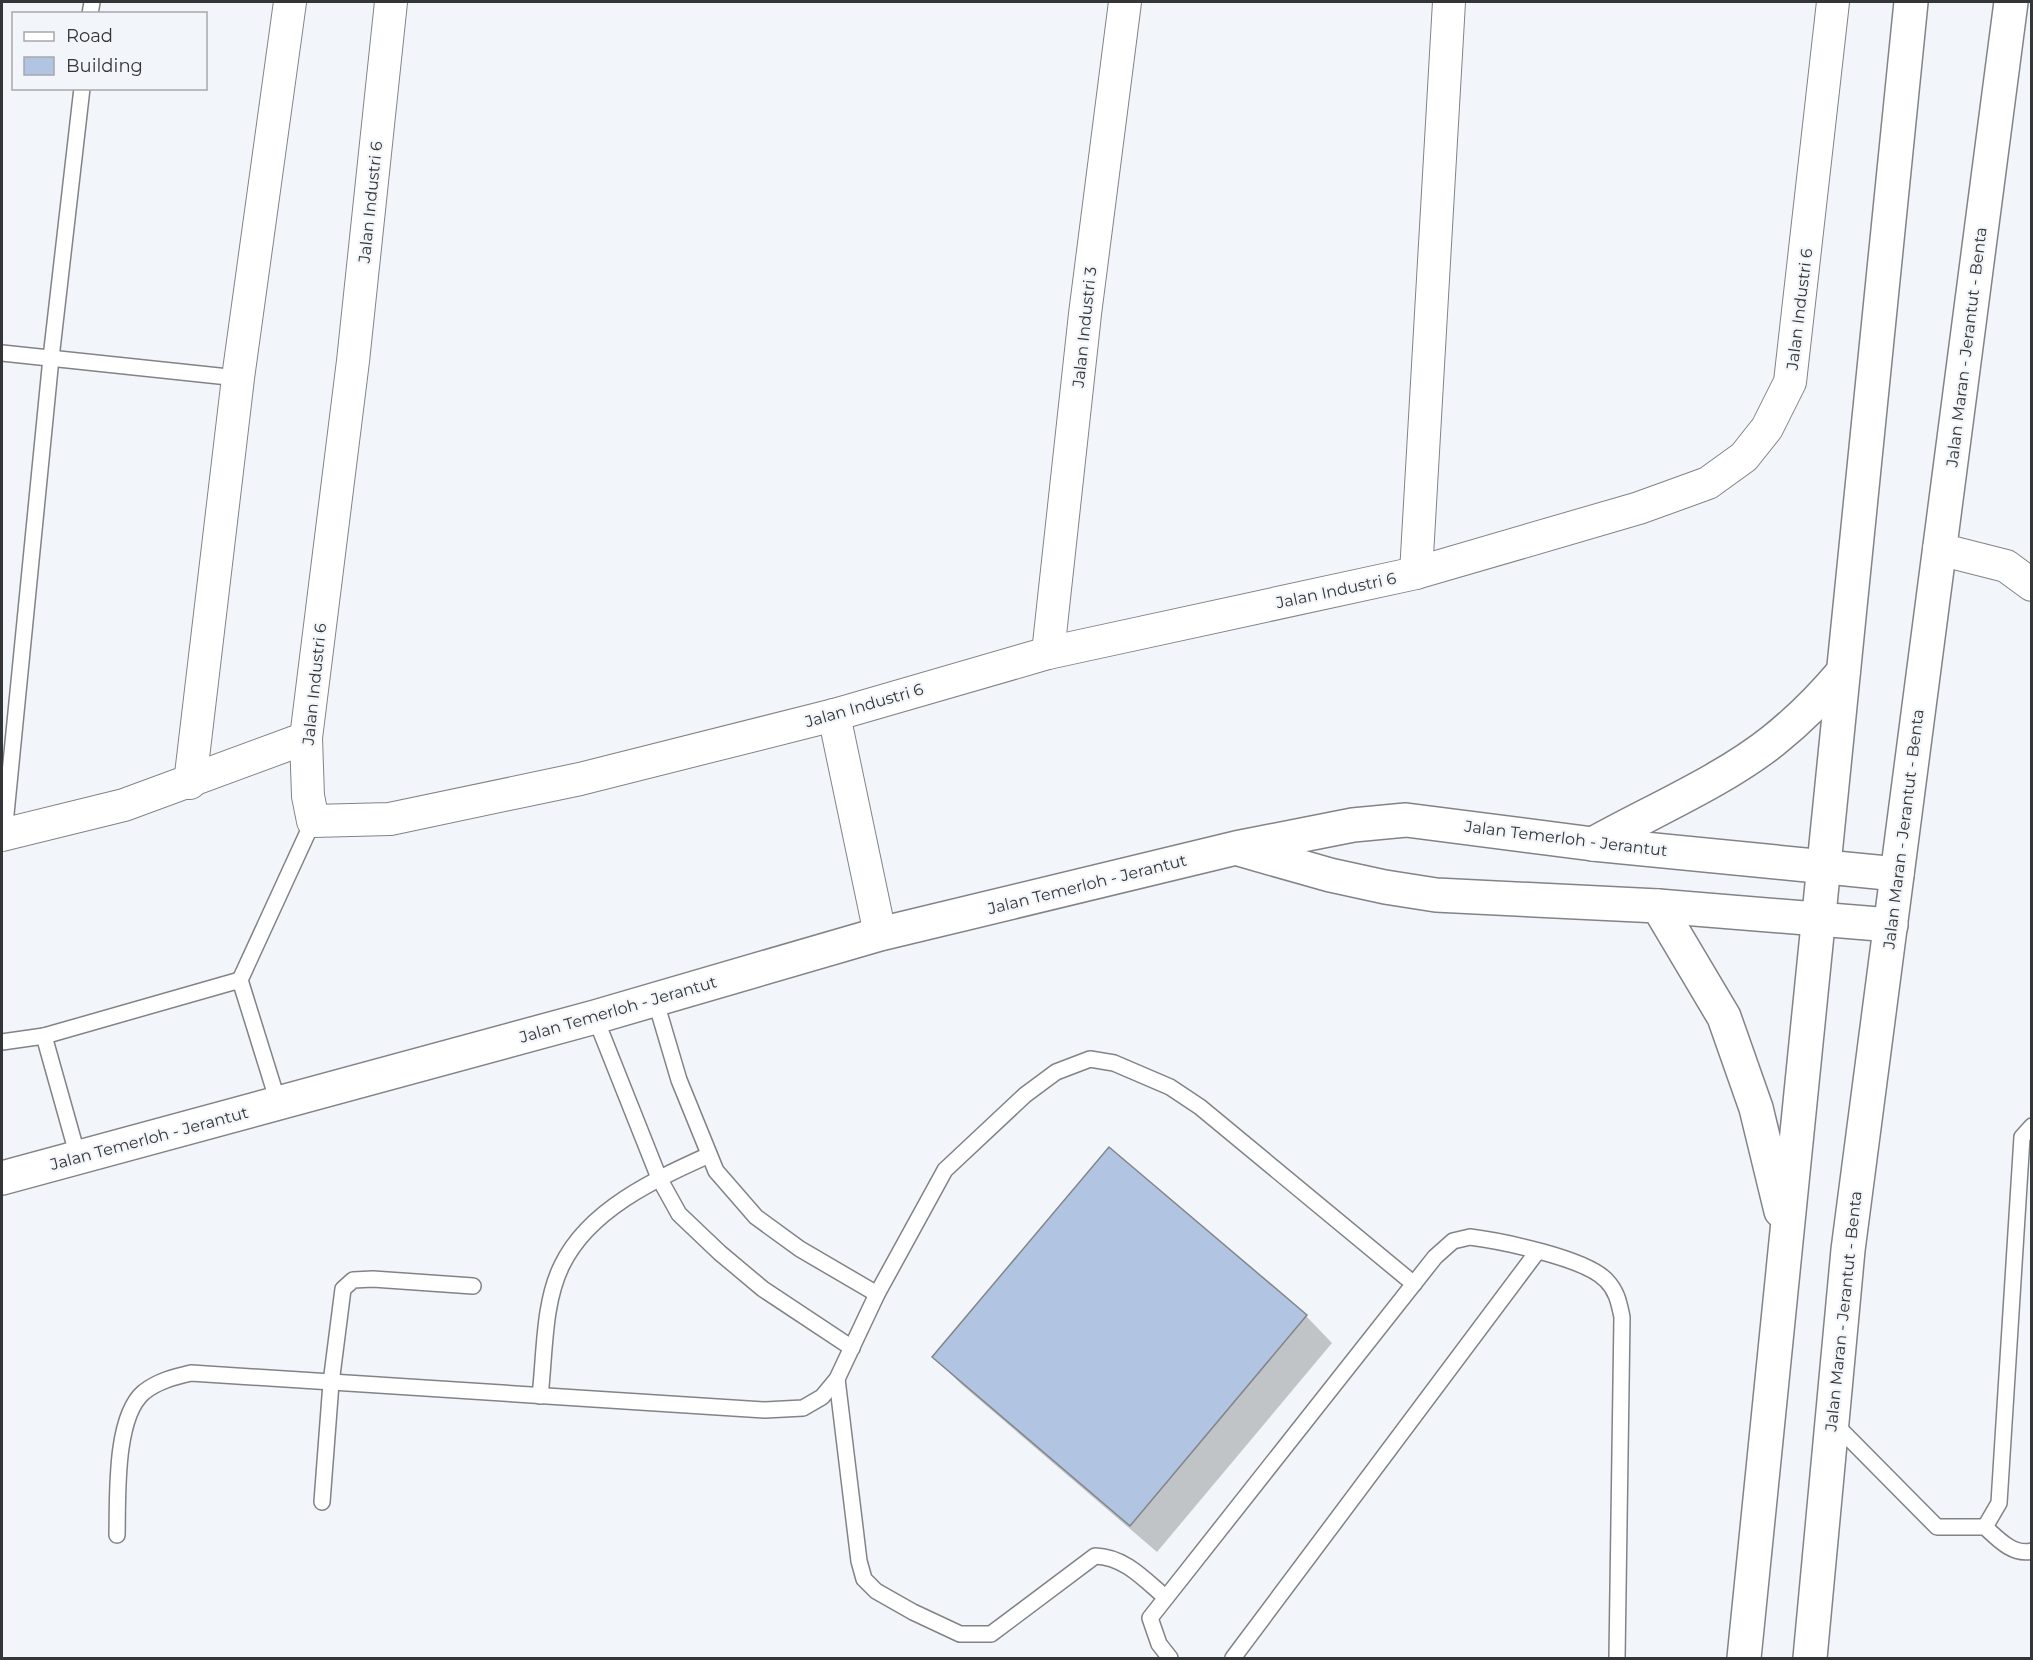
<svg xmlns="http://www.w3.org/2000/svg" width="2033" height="1660" viewBox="0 0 2033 1660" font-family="Montserrat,sans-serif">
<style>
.shadow{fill:#0003}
.building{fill:#b1c4e2;stroke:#828589;stroke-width:1.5}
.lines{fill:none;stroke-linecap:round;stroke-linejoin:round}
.lane-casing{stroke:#818387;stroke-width:18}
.street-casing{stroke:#818387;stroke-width:34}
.primary-casing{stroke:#818387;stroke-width:36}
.lane{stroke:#fff;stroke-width:15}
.street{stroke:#fff;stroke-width:32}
.primary{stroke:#fff;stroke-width:33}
.labels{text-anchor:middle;stroke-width:4.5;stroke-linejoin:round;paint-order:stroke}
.street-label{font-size:16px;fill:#343537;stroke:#f2f5f9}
</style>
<rect width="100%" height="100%" fill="#f2f5f9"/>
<polygon class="shadow" points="1306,1316 1332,1343 1157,1552 961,1384 934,1357"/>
<polygon class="building" points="1109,1147 1307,1315 1130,1526 932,1357"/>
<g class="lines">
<defs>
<g id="lane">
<polyline points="90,14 92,2"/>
<polyline points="2,353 238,378"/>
<polyline points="4,834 51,358 82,88"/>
<polyline points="240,980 313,821"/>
<polyline points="655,999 679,1080 716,1171 756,1217 800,1249 877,1294"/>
<polyline points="595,1017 659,1178 679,1214 720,1253 763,1289 852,1348"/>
<polyline points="44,1036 240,980 278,1102"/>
<polyline points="2,1042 44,1036 78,1157"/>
<path d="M837,1379l22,182 5,18 12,12 37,21 47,22h31l104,-78c30,1 49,23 70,41"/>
<path d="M540,1396c5,-42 3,-93 22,-131 27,-56 94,-86 147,-110"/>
<path d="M1834,1423l103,104h48c12,11 28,29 47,24"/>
<polyline points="322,1502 331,1383 343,1289 353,1280 373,1279 473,1286"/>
<polyline points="1985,1527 1999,1503 2022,1137 2032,1126"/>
<path d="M117,1535c1,-37 -3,-118 27,-143 14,-11 30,-15 47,-19l574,37 38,-2 19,-11 15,-18 40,-85 68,-124 80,-75 31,-23 34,-13 24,4 56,24 30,20 214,177"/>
<path d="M1170,1658l-11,-14 -9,-26 285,-361 18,-16 17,-4c31,4 115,21 136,43 11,11 13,23 16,37l-5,341"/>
<polyline points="1233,1658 1537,1252"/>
</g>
<g id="street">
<polyline points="391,2 353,361 306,738 308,796 313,821 390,819 580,779 834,715 1048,653 1416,573 1639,508 1708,483 1744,457 1767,428 1790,382 1833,2"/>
<polyline points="1939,549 2006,566 2032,585"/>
<polyline points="1416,573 1449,2"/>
<polyline points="1048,653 1085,314 1125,2"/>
<polyline points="834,715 880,934"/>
<polyline points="190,783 238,378 290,2"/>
<polyline points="2,835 124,805 306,738"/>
</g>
<g id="primary">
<path d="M1593,844c57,-32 130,-63 181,-104 25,-20 48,-43 69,-68"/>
<polyline points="1242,850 1330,875 1385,887 1436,895 1658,906 1891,925"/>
<polyline points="1658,906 1724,1017 1756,1108 1781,1211"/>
<polyline points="2,1178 595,1017 880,934 1236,848 1353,825 1406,820 1593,844 1897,874"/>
<polyline points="1744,1658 1911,2"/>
<polyline points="1810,1658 1848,1250 2011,2"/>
</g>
</defs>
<use href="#lane" class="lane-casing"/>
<use href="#street" class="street-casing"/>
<use href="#primary" class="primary-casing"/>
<use href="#lane" class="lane"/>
<use href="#street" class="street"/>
<use href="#primary" class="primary"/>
</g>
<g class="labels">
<g class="street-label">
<text transform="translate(370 202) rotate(-84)" y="6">Jalan Industri 6</text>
<text transform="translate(1799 309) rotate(-83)" y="6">Jalan Industri 6</text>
<text transform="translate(1084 327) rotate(-84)" y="6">Jalan Industri 3</text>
<text transform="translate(1966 347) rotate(-83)" y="6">Jalan Maran - Jerantut - Benta</text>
<text transform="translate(1336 590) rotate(-12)" y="6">Jalan Industri 6</text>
<text transform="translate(314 684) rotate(-84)" y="6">Jalan Industri 6</text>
<text transform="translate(864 705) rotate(-16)" y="6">Jalan Industri 6</text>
<text transform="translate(1903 829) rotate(-83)" y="6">Jalan Maran - Jerantut - Benta</text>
<text transform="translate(1566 838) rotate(7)" y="6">Jalan Temerloh - Jerantut</text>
<text transform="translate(1087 884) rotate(-14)" y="6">Jalan Temerloh - Jerantut</text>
<text transform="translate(618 1009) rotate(-16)" y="6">Jalan Temerloh - Jerantut</text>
<text transform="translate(149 1138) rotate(-15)" y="6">Jalan Temerloh - Jerantut</text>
<text transform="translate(1843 1311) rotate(-84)" y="6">Jalan Maran - Jerantut - Benta</text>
</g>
</g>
<rect width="2033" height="1660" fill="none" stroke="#343537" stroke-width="6"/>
<rect x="12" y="12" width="195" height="78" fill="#f2f5f9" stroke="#a6a8ab" stroke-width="1.5"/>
<rect x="24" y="32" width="30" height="9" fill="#ffffff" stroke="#a6a8ab" stroke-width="1.5"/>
<text x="66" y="42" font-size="18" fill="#343537">Road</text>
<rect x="24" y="57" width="30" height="18" fill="#b1c4e2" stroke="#a6a8ab" stroke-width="1.5"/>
<text x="66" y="72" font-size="18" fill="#343537">Building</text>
</svg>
